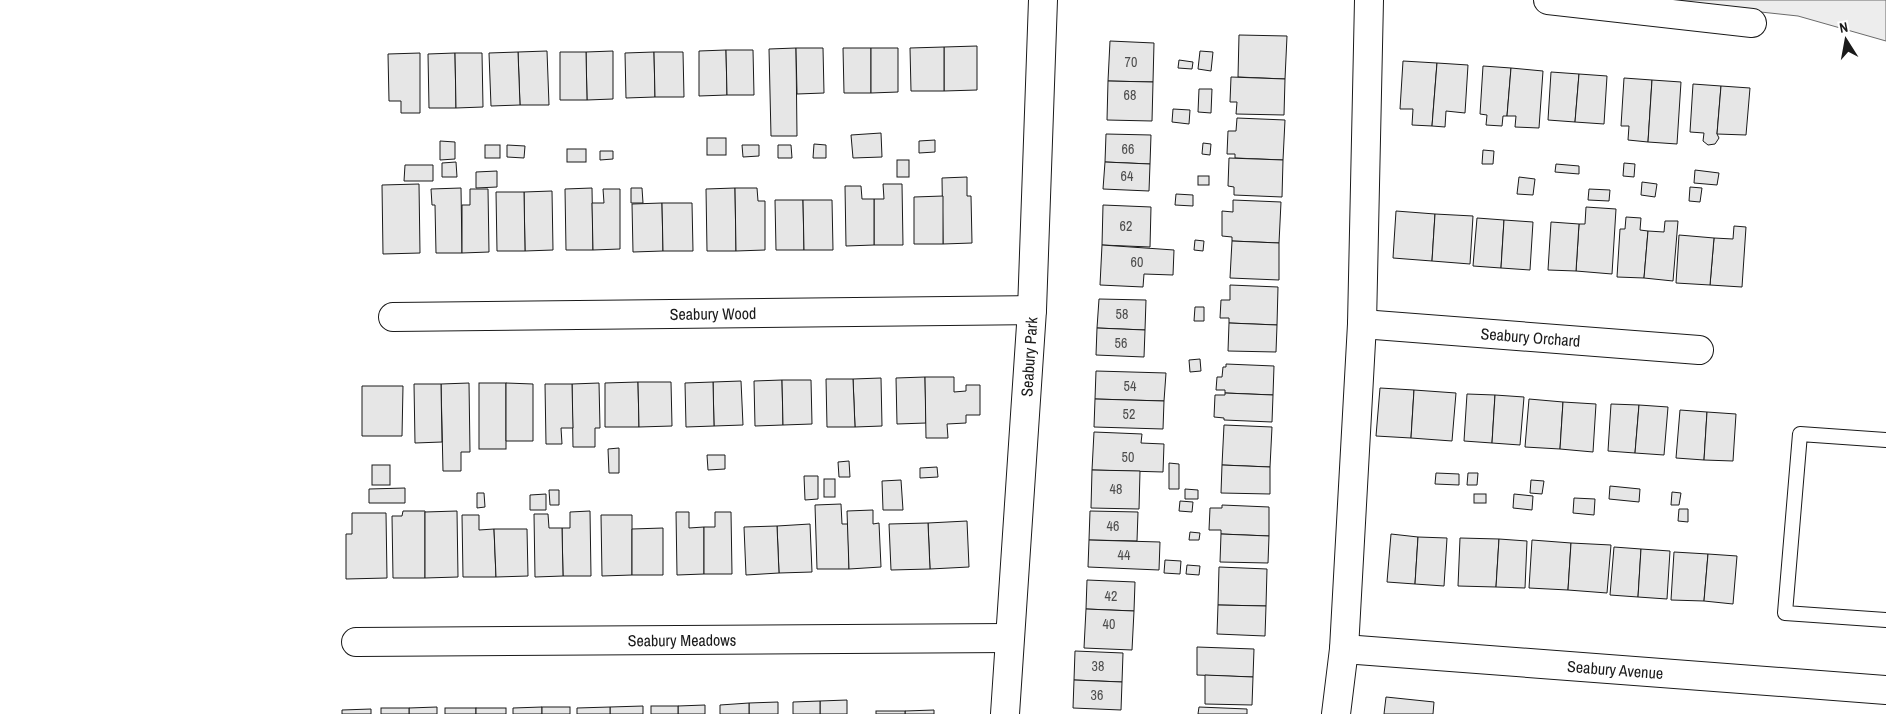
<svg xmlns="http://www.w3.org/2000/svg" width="1886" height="714" viewBox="0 0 1886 714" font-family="'Archivo Narrow',sans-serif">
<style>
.green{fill:#ededed;stroke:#6a6a6a}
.building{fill:#e6e6e6;stroke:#1a1a1a}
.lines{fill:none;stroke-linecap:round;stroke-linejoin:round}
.lane-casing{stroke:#1a1a1a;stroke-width:16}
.street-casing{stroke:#1a1a1a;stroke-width:30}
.lane{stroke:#fff;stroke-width:14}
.street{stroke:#fff;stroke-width:28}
.labels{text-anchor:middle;stroke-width:4;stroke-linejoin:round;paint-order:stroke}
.number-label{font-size:14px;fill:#4d4d4d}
.street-label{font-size:16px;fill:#1a1a1a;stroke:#fff}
</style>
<rect width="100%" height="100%" fill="#fff"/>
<polygon class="green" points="1648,0 1886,0 1886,41 1798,16"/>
<g class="building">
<polygon points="1239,35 1287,36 1285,79 1238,77"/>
<polygon points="1110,41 1154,43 1153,82 1108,81"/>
<polygon points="977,46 977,90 944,91 944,47"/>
<polygon points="944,47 944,91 911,91 910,48"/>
<polygon points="796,48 797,136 771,136 769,49"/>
<polygon points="796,48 823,48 824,93 797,94"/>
<polygon points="843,48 871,48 871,93 844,93"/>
<polygon points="871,48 898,48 898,92 871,93"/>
<polygon points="726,50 727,95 699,96 699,51"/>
<polygon points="726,50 753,50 754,95 727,95"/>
<polygon points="547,51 549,105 520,105 518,52"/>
<polygon points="613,51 613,99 587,100 586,52"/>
<polygon points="1200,51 1213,52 1211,71 1198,69"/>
<polygon points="518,52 520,105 491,106 489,53"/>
<polygon points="560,52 586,52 587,100 560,100"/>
<polygon points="654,52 655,97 626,98 625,53"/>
<polygon points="654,52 683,52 684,97 655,97"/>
<polygon points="420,53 420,113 401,113 401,101 389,101 388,54"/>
<polygon points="455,53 456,108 429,108 428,54"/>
<polygon points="455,53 482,53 483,107 456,108"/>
<polygon points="1179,60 1193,62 1192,69 1178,68"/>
<polygon points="1403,61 1437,63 1432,126 1412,125 1413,109 1400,109"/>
<polygon points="1437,63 1468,65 1465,113 1446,111 1445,127 1432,126"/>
<polygon points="1483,66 1511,68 1507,116 1503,116 1502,126 1486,125 1487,115 1480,114"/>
<polygon points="1511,68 1543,71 1539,128 1515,127 1516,116 1507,116"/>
<polygon points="1551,72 1579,74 1575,122 1548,120"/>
<polygon points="1579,74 1607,76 1604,124 1575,122"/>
<polygon points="1231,77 1285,79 1284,115 1236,114 1237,102 1230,102"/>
<polygon points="1624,78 1652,80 1648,142 1628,140 1629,126 1621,126"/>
<polygon points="1652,80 1681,82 1677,144 1648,142"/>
<polygon points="1108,81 1153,82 1152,121 1107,120"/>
<polygon points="1693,84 1721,86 1717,134 1719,138 1715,144 1708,145 1703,141 1704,133 1690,132"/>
<polygon points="1721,86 1750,88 1746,135 1717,134"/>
<polygon points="1199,89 1212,89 1211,113 1198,112"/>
<polygon points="1173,109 1190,110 1189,124 1172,122"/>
<polygon points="1237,118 1285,120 1283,160 1235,158 1235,154 1227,154 1228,131 1236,131"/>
<polygon points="881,133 882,157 853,158 851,135"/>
<polygon points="1106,134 1151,135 1150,164 1105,162"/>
<rect x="707" y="138" width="19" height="17"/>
<polygon points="935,140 935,152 919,153 919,141"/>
<polygon points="440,141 455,142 455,159 440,160"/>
<polygon points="1203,143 1211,144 1210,155 1202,154"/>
<polygon points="814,144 826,145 826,158 813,158"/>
<rect x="485" y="145" width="15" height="13"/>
<polygon points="507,145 525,146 524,158 507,157"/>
<polygon points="742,145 759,145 759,156 743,157"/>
<polygon points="778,145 791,145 792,158 778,158"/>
<rect x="567" y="149" width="19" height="13"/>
<polygon points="1483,150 1494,151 1493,164 1482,164"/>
<polygon points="600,151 613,151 613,159 600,160"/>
<polygon points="1229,158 1283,160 1282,197 1234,195 1234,187 1228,186"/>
<rect x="897" y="160" width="12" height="17"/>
<polygon points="456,162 457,177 442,177 442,163"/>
<polygon points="1105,162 1150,164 1149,191 1103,189"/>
<polygon points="1624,163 1635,164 1634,177 1623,176"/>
<polygon points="1556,164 1579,166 1579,174 1555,172"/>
<polygon points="405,165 433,165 433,181 404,181"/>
<polygon points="1695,170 1719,173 1717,185 1694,183"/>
<polygon points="497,171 497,187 476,188 476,172"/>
<rect x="1198" y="176" width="11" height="9"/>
<polygon points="967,177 967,196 971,196 972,243 943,244 942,178"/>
<polygon points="1519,177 1535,179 1533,195 1517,194"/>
<polygon points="1642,182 1657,184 1655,197 1641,195"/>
<polygon points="419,184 420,253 383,254 382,185"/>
<polygon points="883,184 902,184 903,245 874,245 874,199 884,199"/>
<polygon points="845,186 861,186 862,199 874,199 874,245 846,246"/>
<polygon points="1690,187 1702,188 1700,202 1689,201"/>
<polygon points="461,188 462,253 436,253 435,205 432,205 431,189"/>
<polygon points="592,188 593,250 566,250 565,189"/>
<polygon points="631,188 642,188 643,203 631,203"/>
<polygon points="735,188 736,251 707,251 706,189"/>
<polygon points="735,188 757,188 758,201 765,201 765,250 736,251"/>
<polygon points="470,189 488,189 489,252 462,253 462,205 470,205"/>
<polygon points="603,189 620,189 620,249 593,250 592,203 604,203"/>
<polygon points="1589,189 1610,190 1609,201 1588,200"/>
<polygon points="552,191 553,250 525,251 524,192"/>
<polygon points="496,192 524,192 525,251 497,251"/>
<polygon points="1176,194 1193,195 1193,206 1175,205"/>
<polygon points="943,196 943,244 914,244 914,197"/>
<polygon points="775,200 803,200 804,250 776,250"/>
<polygon points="803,200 832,200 833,250 804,250"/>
<polygon points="1233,200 1281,202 1279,243 1232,241 1232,237 1222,236 1222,211 1233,212"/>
<polygon points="662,203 663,251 633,252 632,204"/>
<polygon points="662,203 692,203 693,251 663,251"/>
<polygon points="1103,205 1151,207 1150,247 1102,245"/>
<polygon points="1586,207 1616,209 1612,274 1576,271 1579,224 1585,224"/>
<polygon points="1396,211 1435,214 1432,261 1393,258"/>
<polygon points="1435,214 1473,216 1470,264 1432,261"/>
<polygon points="1626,217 1641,218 1640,230 1648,231 1644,278 1617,277 1620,229 1625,229"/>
<polygon points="1477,218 1504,220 1501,268 1473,266"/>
<polygon points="1504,220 1533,222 1530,270 1501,268"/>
<polygon points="1665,221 1678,221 1673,281 1644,278 1648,231 1664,232"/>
<polygon points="1551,222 1579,224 1576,271 1548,270"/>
<polygon points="1734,226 1746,227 1742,287 1710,285 1714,238 1733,239"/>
<polygon points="1679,235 1714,238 1710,285 1676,283"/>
<polygon points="1195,240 1204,241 1203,251 1194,250"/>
<polygon points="1232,241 1279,243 1279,280 1230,278"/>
<polygon points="1102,245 1174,250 1173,275 1144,274 1143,287 1100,285"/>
<polygon points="1230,285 1278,287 1277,325 1229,323 1229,318 1220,318 1221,300 1230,300"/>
<polygon points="1099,299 1146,300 1145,330 1097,328"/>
<polygon points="1195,307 1204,307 1204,321 1194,321"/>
<polygon points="1229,323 1277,325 1276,352 1228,351"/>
<polygon points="1097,328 1145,330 1144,357 1096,355"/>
<polygon points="1200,359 1201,371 1190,372 1189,360"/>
<polygon points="1226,364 1274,366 1273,395 1225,393 1225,390 1216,390 1217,377 1222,377 1223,367 1226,367"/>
<polygon points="1096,371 1166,373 1164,401 1095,399"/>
<polygon points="925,377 926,423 897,424 896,378"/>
<polygon points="925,377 954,377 954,392 966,391 966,385 980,385 980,415 966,415 966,423 947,424 948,438 926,438"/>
<polygon points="881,378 882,426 855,427 853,379"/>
<polygon points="826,379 853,379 855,427 827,427"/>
<polygon points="782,380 783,425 755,426 754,381"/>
<polygon points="782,380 811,380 812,424 783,425"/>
<polygon points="741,381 743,425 714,426 713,382"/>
<polygon points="638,382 639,427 605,427 605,383"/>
<polygon points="638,382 671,382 672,426 639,427"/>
<polygon points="713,382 714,426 686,427 685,383"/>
<polygon points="469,383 470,452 461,452 461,471 443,471 441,384"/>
<rect x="479" y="383" width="27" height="66"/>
<polygon points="506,383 533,384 533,441 506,441"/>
<polygon points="599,383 600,428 595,428 595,447 573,447 572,384"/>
<polygon points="414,384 441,384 442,442 415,443"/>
<polygon points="545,384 572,384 573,428 561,428 562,444 546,444"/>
<polygon points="362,386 403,386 402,436 362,436"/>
<polygon points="1380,388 1414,390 1411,438 1376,436"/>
<polygon points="1414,390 1456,393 1452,441 1411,438"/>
<polygon points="1225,393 1273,395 1272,422 1224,420 1224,418 1214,417 1215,395 1225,395"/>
<polygon points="1467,394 1495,395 1492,443 1464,441"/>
<polygon points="1495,395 1524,397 1520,445 1492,443"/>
<polygon points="1095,399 1164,401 1163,429 1094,427"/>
<polygon points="1529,399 1563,402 1560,449 1525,447"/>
<polygon points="1563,402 1596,404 1593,452 1560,449"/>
<polygon points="1611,404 1639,405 1635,453 1608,451"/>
<polygon points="1639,405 1668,407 1664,455 1635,453"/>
<polygon points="1680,410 1707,412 1704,460 1676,458"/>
<polygon points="1707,412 1736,414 1733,461 1704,460"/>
<polygon points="1224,425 1272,427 1270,467 1222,465"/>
<polygon points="1094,432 1142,434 1141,443 1164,444 1163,472 1092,470"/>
<polygon points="619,448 619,473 609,473 608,449"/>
<polygon points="707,455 725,455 725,469 708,470"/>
<polygon points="849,461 850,477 839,477 838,462"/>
<polygon points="1169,463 1179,464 1179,489 1169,489"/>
<rect x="372" y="465" width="18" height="20"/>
<polygon points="1222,465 1270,467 1270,494 1221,493"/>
<polygon points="937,467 938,477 920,478 920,468"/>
<polygon points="1092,470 1140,471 1139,509 1091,508"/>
<polygon points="1436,473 1459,474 1459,485 1435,484"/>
<polygon points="1468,473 1478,473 1477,485 1467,485"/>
<polygon points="804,476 818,476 818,499 805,500"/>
<rect x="824" y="479" width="11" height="18"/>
<polygon points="901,480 903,510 883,510 882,481"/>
<polygon points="1531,480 1544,481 1542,494 1530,493"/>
<polygon points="1610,486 1640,489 1639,502 1609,499"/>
<polygon points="405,488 405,503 369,503 369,489"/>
<polygon points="1185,489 1198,490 1198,499 1185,499"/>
<polygon points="549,490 559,490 559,505 550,505"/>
<polygon points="1672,492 1681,493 1679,505 1671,505"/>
<polygon points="477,493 484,493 485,507 477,508"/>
<polygon points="546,494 546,510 530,510 530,495"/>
<rect x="1474" y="494" width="12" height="9"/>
<polygon points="1514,494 1533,496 1532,510 1513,508"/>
<polygon points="1574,498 1595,499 1594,515 1573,513"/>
<polygon points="1180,501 1193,502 1192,512 1179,511"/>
<polygon points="841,504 842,524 848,524 849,569 817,569 815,505"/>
<polygon points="1222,505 1269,507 1269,536 1221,534 1221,530 1209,530 1210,508 1222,508"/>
<polygon points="1679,509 1688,509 1688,522 1678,521"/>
<polygon points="873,510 873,524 879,523 881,567 849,569 847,511"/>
<polygon points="403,511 425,511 425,578 393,578 392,516 402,516"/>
<polygon points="457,511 458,577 425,578 425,512"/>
<polygon points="590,511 591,576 563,576 562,528 570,528 570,512"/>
<polygon points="1090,511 1138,512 1137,541 1089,540"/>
<polygon points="676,512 689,512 689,528 704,527 704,574 677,575"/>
<polygon points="715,512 731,512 732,574 704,574 704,527 715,527"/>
<polygon points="352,513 386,513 387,578 346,579 346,534 352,534"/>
<polygon points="534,514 548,514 549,528 562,528 563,576 535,577"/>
<polygon points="462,515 479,515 479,530 494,529 496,577 463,577"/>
<polygon points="601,515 632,515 632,575 602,576"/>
<polygon points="967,521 969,567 930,569 928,523"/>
<polygon points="928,523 930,569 891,570 889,524"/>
<polygon points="810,524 812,572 779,573 777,526"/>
<polygon points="777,526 779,573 746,575 744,527"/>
<polygon points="663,528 663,575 632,575 632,529"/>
<polygon points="494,529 527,529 528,576 496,577"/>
<polygon points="1190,532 1200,533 1199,540 1189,540"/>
<polygon points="1221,534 1269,536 1268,563 1220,562"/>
<polygon points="1391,534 1418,537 1415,584 1387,582"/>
<polygon points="1418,537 1447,538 1444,586 1415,584"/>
<polygon points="1460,538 1499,539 1496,587 1458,586"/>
<polygon points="1499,539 1527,541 1525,588 1496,587"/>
<polygon points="1089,540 1160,542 1159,570 1088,567"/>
<polygon points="1532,540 1571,543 1568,590 1529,588"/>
<polygon points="1571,543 1611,545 1607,593 1568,590"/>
<polygon points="1614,547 1641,549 1638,597 1610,595"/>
<polygon points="1641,549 1670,551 1667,599 1638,597"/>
<polygon points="1674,552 1708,554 1704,601 1671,600"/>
<polygon points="1708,554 1737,556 1733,604 1704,601"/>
<polygon points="1165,560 1181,561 1180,574 1164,573"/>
<polygon points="1187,565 1200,566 1199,575 1186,574"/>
<polygon points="1219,567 1267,569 1266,606 1218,605"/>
<polygon points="1087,580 1135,582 1134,611 1086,609"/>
<polygon points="1218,605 1266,606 1265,636 1217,634"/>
<polygon points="1086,609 1134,611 1132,650 1084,648"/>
<polygon points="1197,647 1254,649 1253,677 1197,675"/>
<polygon points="1075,651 1123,653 1122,682 1074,680"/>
<polygon points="1205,675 1253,677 1252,705 1205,704"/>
<polygon points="1074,680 1122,682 1121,710 1073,708"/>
<polygon points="1386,697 1434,702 1433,714 1384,714"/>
<polygon points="847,700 847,714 820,714 820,701"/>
<polygon points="820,701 820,714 793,714 793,702"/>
<polygon points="778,702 778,714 749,714 749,703"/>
<polygon points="749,703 749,714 720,714 720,705"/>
<polygon points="705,705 705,714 678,714 678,706"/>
<polygon points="643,706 643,714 610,714 610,707"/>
<rect x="651" y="706" width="27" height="8"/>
<polygon points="437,707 437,714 409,714 409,708"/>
<polygon points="542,707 542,714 513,714 513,708"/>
<rect x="542" y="707" width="28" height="7"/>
<polygon points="610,707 610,714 577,714 577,708"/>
<polygon points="1199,707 1247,709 1247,714 1198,714"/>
<rect x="381" y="708" width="28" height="6"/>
<rect x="445" y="708" width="31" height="6"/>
<rect x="476" y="708" width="30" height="6"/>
<polygon points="371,709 371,714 342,714 342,710"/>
<polygon points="934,710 934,714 905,714 905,711"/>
<rect x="876" y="711" width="29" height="3"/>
</g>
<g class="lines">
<defs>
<polyline id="lane" points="1886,440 1800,434 1785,613 1886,620"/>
<g id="street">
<polyline points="1548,0 1752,23"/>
<path id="s1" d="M393,317l639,-7"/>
<path id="s2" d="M1362,324l337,26"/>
<path id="s3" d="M356,642l653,-4"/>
<path id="s4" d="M1344,649l542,41"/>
<path id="s5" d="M1005,714l27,-404 11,-310"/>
<polyline points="1336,714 1344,649 1362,324 1369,0"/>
</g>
</defs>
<use href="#lane" class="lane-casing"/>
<use href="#street" class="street-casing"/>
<use href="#lane" class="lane"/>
<use href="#street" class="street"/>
</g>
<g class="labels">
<g class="number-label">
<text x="1131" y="67">70</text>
<text x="1130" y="100">68</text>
<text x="1128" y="154">66</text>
<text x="1127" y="181">64</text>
<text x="1126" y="231">62</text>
<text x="1137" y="267">60</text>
<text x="1122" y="319">58</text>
<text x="1121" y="348">56</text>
<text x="1130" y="391">54</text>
<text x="1129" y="419">52</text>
<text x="1128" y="462">50</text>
<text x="1116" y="494">48</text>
<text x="1113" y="531">46</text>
<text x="1124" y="560">44</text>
<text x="1111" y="601">42</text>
<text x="1109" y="629">40</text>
<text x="1098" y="671">38</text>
<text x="1097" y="700">36</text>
</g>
<g class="street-label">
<text dy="6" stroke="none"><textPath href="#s1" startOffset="320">Seabury Wood</textPath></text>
<text dy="6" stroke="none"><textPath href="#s2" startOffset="169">Seabury Orchard</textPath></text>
<text dy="6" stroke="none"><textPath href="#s5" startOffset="358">Seabury Park</textPath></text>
<text dy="6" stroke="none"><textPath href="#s3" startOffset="326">Seabury Meadows</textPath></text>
<text dy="6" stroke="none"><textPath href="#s4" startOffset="272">Seabury Avenue</textPath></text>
</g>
</g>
<g transform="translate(1846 40) rotate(349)" stroke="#ffffff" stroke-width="4" paint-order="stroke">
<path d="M0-4L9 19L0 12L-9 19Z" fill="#1a1a1a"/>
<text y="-8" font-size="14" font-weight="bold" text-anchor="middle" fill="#1a1a1a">N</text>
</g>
</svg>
